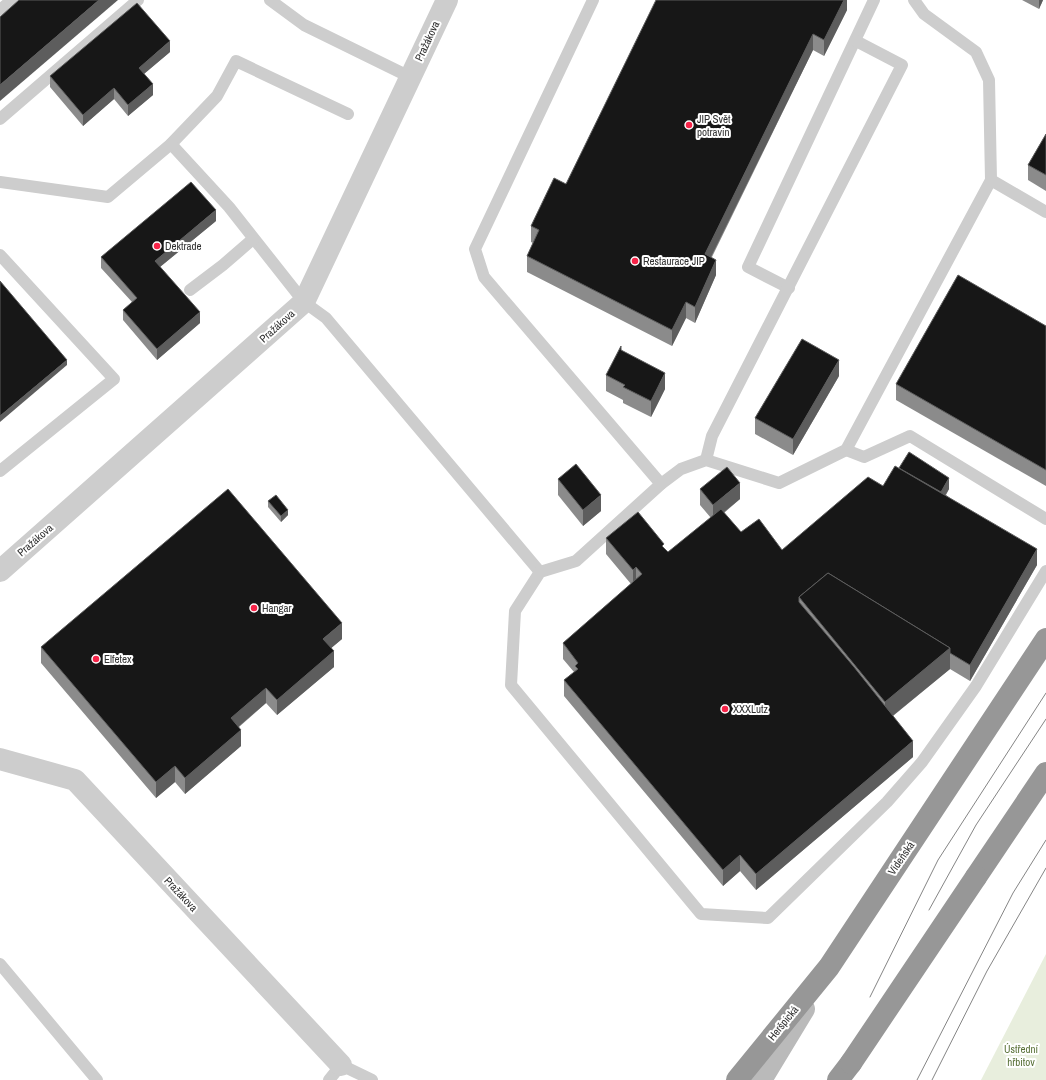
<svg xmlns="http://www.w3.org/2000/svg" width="1046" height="1080" viewBox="0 0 1046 1080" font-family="'Archivo Narrow',sans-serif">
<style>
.green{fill:#e8eedd}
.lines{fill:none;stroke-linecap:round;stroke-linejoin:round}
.lane{stroke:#cdcdcd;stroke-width:12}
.street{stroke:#cdcdcd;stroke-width:22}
.secondary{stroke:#bababa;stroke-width:22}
.highway{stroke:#979797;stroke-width:22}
.tram{stroke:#858585;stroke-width:1}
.highway-bridge{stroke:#979797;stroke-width:22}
.wall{fill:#8b8b8b}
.shaded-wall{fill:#5d5d5d}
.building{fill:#171717;stroke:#5d5d5d}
.poi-dot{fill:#f72348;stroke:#fff;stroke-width:1.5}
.labels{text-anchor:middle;stroke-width:4;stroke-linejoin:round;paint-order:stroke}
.street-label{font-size:11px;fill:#303030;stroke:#fff}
.poi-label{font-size:11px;fill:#303030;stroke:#fff;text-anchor:start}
.park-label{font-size:11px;fill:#597138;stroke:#fff}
</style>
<rect width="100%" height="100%" fill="#fff"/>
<polygon class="green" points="1046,954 1046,1080 981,1080"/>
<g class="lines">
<g class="lane">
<polyline points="270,0 304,25 410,77"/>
<polyline points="593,0 475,249 484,277 661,484"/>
<polyline points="914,0 924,14 976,52 989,80 991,180"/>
<polyline points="0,10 12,0"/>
<polyline points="0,119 138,0"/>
<polyline points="171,144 217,96 236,61 348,114"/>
<polyline points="0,182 108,197 171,144 229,207 304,302 326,318 540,572"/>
<polyline points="1046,212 991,180 846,450 779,483 706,460 681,469 661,484 576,561 540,572 515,611 511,685 701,914 768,918 887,802 922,762 976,686 1046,571"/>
<polyline points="0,255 114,379 0,471"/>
<polyline points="789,288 748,267 874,0"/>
<polyline points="190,290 223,265 253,239"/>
<polyline points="846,450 864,457 910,436 1046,519"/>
<polyline points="706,460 712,436 902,65 856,41"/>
<polyline points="0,964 97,1080"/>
<polyline points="341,1065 372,1080"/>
<polyline points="329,1080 341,1065"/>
</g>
<g class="street">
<polyline points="0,571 304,302 447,0"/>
<polyline points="0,759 75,780 341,1065"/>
</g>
<polyline class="secondary" points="761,1080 804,1009"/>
<g class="highway">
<polyline points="976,877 1046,773"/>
<polyline points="737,1080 829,967 1046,639"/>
<polyline points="838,1080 851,1063"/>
</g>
<g class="tram">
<polyline points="929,910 976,825 1046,719"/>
<polyline points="870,997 938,860 1046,693"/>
<polyline points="917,1080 1013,893 1046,840"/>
<polyline points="932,1080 987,971 1046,868"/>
</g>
<polyline class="highway-bridge" points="851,1063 976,877"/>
</g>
<g class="wall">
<polygon points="847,0 847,10 824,56 813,50 712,257 716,275 695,323 686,318 672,346 527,272 527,256 533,243 531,242 531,226 566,184"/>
<polygon points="1022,0 1043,0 1039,9"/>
<polygon points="170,52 144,74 153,95 128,116 114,99 83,126 50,87 50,76"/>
<polygon points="1046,134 1046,191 1028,180 1028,165"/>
<polygon points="216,221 160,267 200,323 157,360 123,320 123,310 132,302 101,268 101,257"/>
<polygon points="1046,326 1046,486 896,400 896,384"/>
<polygon points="621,350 665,389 651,417 623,403 623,400 606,391 606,375"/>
<polygon points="839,376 793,455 755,434 755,418"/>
<polygon points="899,468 949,489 946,495 1037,565 970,681 950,669 893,716 913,757 756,890 740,871 723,886 564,696 564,680 574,672 563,659 563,643 631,584 606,554 606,538 664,548 668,552 711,518 700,505 700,489 740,499 724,513 741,532 782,550 883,486"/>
<polygon points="558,479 601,511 583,526 558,495"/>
<polygon points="268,501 288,515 281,522 268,507"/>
<polygon points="342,639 331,648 334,667 277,715 266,703 239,727 241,746 185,794 175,782 156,798 41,663 41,647"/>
</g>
<g class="shaded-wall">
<polygon points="99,0 118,0 0,101 0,85"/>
<polygon points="844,0 847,0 847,10 824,56 824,40"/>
<polygon points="1039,0 1043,0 1039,9"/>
<polygon points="813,34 813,50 705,269 705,254"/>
<polygon points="170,41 170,52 139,78 139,68"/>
<polygon points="153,84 153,95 128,116 128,105"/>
<polygon points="114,88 114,99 83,126 83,115"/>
<polygon points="216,210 216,221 155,271 155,261"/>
<polygon points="716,260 716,275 695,323 695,307"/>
<polygon points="686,302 686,318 672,346 672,330"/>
<polygon points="200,312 200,323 157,360 157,349"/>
<polygon points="67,360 67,365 0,422 0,416"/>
<polygon points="839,360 839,376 793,455 793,439"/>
<polygon points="665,373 665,389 651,417 651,401"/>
<polygon points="949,478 949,489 938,507 938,497"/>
<polygon points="740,483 740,499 713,521 713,505"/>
<polygon points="601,495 601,511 583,526 583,510"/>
<polygon points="288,510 288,515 281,522 281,516"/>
<polygon points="1037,549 1037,565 970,681 970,665"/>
<polygon points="636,567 636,583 633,586 633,570"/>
<polygon points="342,623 342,639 323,655 323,639"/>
<polygon points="950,648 950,669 885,722 885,702"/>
<polygon points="334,651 334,667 277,715 277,700"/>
<polygon points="266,688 266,703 231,733 231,718"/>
<polygon points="241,730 241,746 185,794 185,778"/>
<polygon points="913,741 913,757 756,890 756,874"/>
<polygon points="175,766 175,782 156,798 156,782"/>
<polygon points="740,855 740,871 723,886 723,870"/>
</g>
<g class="building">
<polygon points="19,0 99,0 0,85 0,17"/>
<polygon points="656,0 844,0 824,40 813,34 705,254 716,260 695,307 686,302 672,330 527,256 539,230 531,226 554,178 566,184"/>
<polygon points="137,3 170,41 139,68 153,84 128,105 114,88 83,115 50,76"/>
<polygon points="1046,134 1046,175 1028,165"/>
<polygon points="191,182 216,210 155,261 200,312 157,349 123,310 137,298 101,257"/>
<polygon points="958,275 1046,326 1046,470 896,384"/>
<polygon points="0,281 67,360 0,416"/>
<polygon points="802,339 839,360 793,439 755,418"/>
<polygon points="621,346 621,350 665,373 651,401 623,387 625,385 606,375"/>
<polygon points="909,452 949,478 941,492 899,468"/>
<polygon points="576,464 601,495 583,510 558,479"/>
<polygon points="895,466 1037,549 970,665 950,653 950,648 828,573 799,597 799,602 854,667 913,741 756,874 740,855 723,870 564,680 578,669 575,666 578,663 563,643 642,574 636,567 633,570 606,538 638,512 664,544 662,546 668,552 721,509 741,532 759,519 782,550 868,477 883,486"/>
<polygon points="727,467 740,483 713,505 700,489"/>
<polygon points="228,489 342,623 323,639 334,651 277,700 266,688 231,718 241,730 185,778 175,766 156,782 41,647"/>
<polygon points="276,495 288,510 281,516 268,501"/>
<polygon points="828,573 950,648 885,702 799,597"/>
</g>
<g class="poi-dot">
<circle cx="689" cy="125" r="4"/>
<circle cx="157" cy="246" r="4"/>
<circle cx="635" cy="261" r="4"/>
<circle cx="254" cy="608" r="4"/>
<circle cx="96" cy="659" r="4"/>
<circle cx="725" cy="709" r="4"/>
</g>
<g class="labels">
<g class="street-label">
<text transform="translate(427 41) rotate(-65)" y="4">Pražákova</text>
<text transform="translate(277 326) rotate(-42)" y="4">Pražákova</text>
<text transform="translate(35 540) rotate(-41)" y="4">Pražákova</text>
<text transform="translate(901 858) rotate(-56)" y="4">Vídeňská</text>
<text transform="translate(181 894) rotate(47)" y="4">Pražákova</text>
<text transform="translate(783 1023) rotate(-51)" y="4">Heršpická</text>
</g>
<g class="poi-label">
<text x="697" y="123">JIP Svět<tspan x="697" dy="13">potravin</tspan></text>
<text x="165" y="250">Dektrade</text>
<text x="643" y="265">Restaurace JIP</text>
<text x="262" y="612">Hangar</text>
<text x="104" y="663">Elfetex</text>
<text x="733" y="713">XXXLutz</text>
</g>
<g class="park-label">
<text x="1021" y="1053">Ústřední<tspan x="1021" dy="13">hřbitov</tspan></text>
</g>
</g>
</svg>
